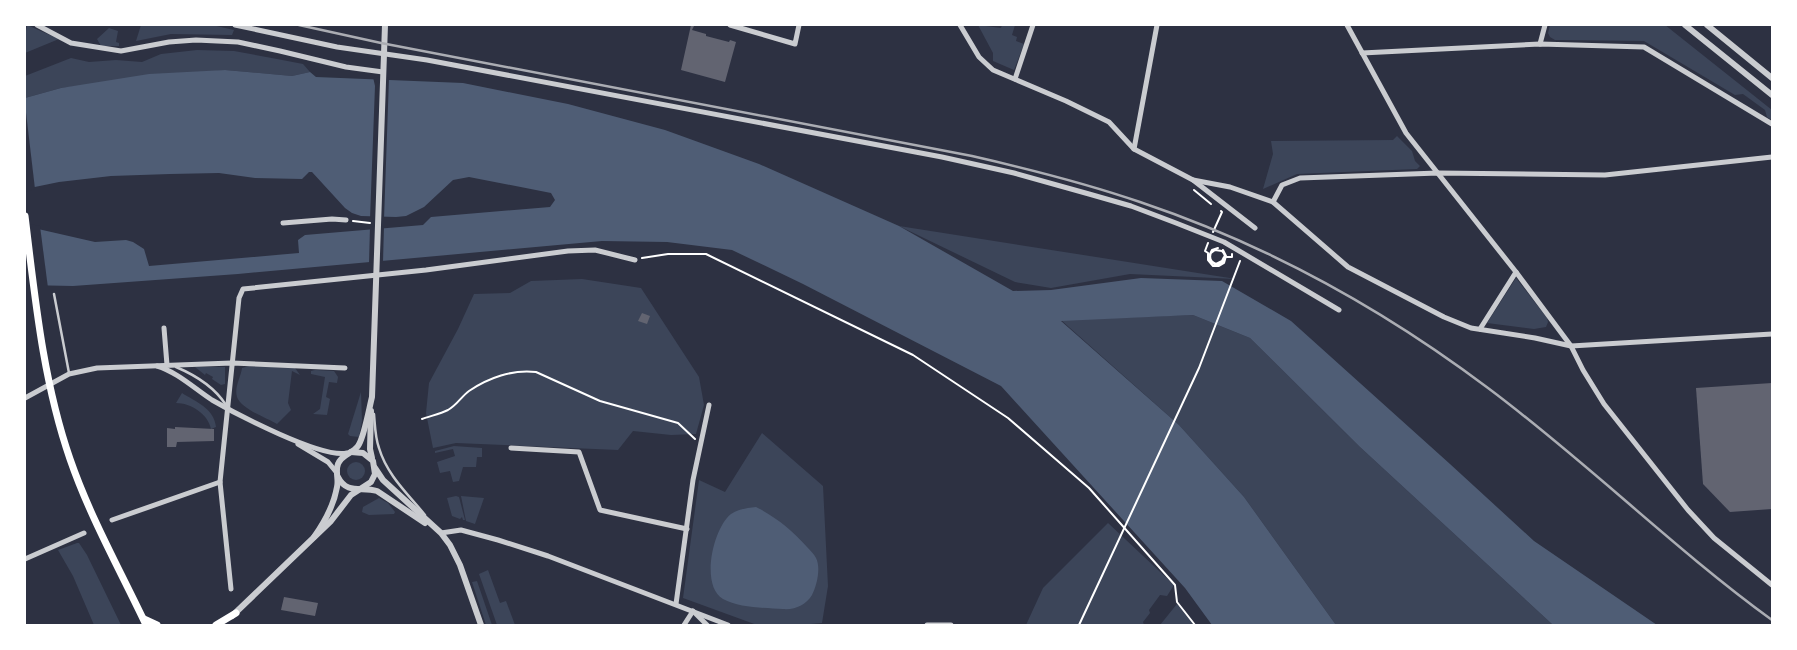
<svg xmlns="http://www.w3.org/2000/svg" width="1797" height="650" viewBox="0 0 1797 650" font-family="Lato,sans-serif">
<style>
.green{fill:#3c4559}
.water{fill:#4f5d75}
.pier{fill:#2d3142}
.building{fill:#626471}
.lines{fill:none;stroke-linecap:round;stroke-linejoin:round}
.path{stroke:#fff;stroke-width:2}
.service{stroke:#caccd0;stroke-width:2.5}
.minor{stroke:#caccd0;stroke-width:5}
.tertiary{stroke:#caccd0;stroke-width:6}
.secondary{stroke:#fff;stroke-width:7}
.rail{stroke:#abadb3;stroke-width:2.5}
</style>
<rect width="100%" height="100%" fill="#2d3142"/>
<g class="green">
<polygon points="27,25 59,39 25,53 25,36"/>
<polygon points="141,25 212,25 234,30 232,35 171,34 136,41"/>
<polygon points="978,25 1001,28 1002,25 1015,25 1012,35 1017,37 1016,41 1024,44 1014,70 993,61 993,53"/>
<polygon points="1550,25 1665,25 1772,110 1772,120 1767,117 1765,110 1743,94 1735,95 1644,41 1555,40 1550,37 1548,33"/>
<polygon points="109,28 118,31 116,42 119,43 119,46 101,46 97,39"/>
<polygon points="197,50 234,51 277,59 303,64 310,72 292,76 225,70 61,88 25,98 25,76 71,58 89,62 116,60 142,62 161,54"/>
<polygon points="1397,136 1412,151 1415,161 1420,166 1417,169 1297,174 1263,189 1273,154 1271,141 1393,140"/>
<polygon points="899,226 1236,279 1130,274 1051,288 1015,282"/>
<polygon points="1516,278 1547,318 1548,322 1546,327 1534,329 1487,323"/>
<polygon points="582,279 641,288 699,377 704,405 696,434 671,435 633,431 618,450 456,443 433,448 426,413 429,383 458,329 474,294 510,293 531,281"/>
<polygon points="1193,315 1250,338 1360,447 1553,625 1336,625 1244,497 1179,425 1061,320"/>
<path d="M249,366l46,2 5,7 -8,-4 -4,32 3,7 -14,14c-10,-6 -36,-15 -40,-27 -3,-10 4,-20 5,-29z"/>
<polygon points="195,367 225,367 225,384 221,385 212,379 213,377 206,373 205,375"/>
<polygon points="315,370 334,371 338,377 337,383 329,382 326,397 330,399 327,415 313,414 320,409 325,377 311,374 311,371"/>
<polygon points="361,392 362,421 359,437 350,436 348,434"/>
<path d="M182,393c14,9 32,15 34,34l-5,2c-3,-15 -20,-26 -35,-26z"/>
<polygon points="762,433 823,486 828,586 822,623 799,625 757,625 683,598 699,480 725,492"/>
<polygon points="454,446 482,448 482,457 477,457 476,467 463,467 459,481 453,482 450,471 440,473 437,462 455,456 453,449 435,453 435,451"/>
<circle cx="356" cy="471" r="9"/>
<polygon points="456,496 459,497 465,520 463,520 462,517 460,519 452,516 447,498"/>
<polygon points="461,496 484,498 475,524 466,521"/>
<polygon points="379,498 388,503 395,512 394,514 369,515 362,512 363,507"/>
<polygon points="1108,523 1174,585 1167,596 1160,595 1149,610 1150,613 1143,622 1144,625 1026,625 1043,588"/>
<polygon points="77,543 79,543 87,555 121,625 94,625 73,576 58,550"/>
<polygon points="488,570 500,603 506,601 515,625 497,625 479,574"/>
<polygon points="477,581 492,625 486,625 472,582"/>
<polygon points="1177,604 1194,625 1160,625"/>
</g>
<g class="water">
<polygon points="225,70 292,76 310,72 316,77 463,83 568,104 665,130 759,164 899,226 1013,291 1051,290 1141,278 1222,281 1291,321 1450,464 1534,541 1657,625 1553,625 1360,447 1250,338 1193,315 1061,321 1179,425 1244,497 1336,625 1212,625 1185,588 1001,386 803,284 732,250 667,242 602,241 238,274 73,286 25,285 25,226 95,242 126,240 133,242 144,249 149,266 299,253 298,240 305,235 423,225 431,217 550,207 555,200 551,193 469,177 453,180 424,207 406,216 396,217 361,216 352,213 345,208 312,172 309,172 302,179 255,178 219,173 170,174 111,176 59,182 25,189 25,98 61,88 149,74"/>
<path d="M756,507c20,10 36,23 51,40 3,3 7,7 9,11 5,10 1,27 -4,37 -6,10 -17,15 -29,14 -17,-1 -44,-1 -60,-10 -23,-13 -10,-71 8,-85 7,-5 17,-6 25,-7z"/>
</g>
<g class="pier">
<polygon points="373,77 389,78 384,219 370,219 375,86"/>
<polygon points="25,104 35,189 25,192"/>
<polygon points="25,223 40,226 48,288 25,288"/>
<polygon points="384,226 383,262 369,263 370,227"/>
</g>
<g class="building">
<polygon points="691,25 694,26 692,30 706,34 706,36 729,42 730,40 736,42 725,82 681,70"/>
<polygon points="642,313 650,316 647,324 638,321"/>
<polygon points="1772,383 1772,509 1730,512 1703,484 1696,388"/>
<polygon points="175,427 214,429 214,441 177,442 176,447 167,447 167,428 175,429"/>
<polygon points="284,597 318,603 315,616 281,610"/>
</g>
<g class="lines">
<g class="path">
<polyline points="1194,190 1211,204"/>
<polyline points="353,221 370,223"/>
<polyline points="1213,232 1222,212 1221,211"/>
<polyline points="1208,243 1205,251 1208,253 1208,260 1213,266 1219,266 1224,263 1226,256 1223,250"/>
<path d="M1218,248l-6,2 -3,6 1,5 4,3h7c5,-4 5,-9 1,-13l-7,-1 -4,3c-2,5 0,9 5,11l6,-3 2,-4h8v-3"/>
<polyline points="642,258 668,254 706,254 913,355 1008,418 1089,488 1175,585 1177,602 1195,625"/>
<path d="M422,419c8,-3 18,-5 26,-9 9,-5 13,-13 21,-19 19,-13 44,-22 67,-19l64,29 78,22 17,16"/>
<polyline points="1079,625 1199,368 1240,261"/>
</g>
<g class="service">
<polyline points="54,294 69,373"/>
<path d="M176,367c19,8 39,21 50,38"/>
<path d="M374,414c1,11 1,23 5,34 8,27 29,46 46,67"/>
</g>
<g class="minor">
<polyline points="37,25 71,43 121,51 169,42 196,40 238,42 280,51 346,67 383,72"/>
<polyline points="235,25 337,47 427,60 942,157 1014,173 1089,194 1131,206 1176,223 1224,242 1339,310"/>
<polyline points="730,25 795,44 799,25"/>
<polyline points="960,25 979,57 993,70 1066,101 1109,122 1134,149 1193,180 1255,228"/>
<polyline points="1347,25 1406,133 1516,272 1571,346 1583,370 1604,404 1688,510 1714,538 1772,585"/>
<polyline points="1540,44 1545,25"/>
<polyline points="1362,53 1540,44 1644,47 1772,124"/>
<polyline points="1015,79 1033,25"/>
<polyline points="1134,149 1157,25"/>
<polyline points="1193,180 1230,187 1273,202 1348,267 1444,317 1471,328 1535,338 1571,346 1772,334"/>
<polyline points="1273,202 1282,185 1300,178 1438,173 1605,175 1772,157"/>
<polyline points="283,223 332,219 346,220"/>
<polyline points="164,328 167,365"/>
<polyline points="1480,329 1516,272"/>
<path d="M157,366c20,6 38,23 55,34 24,14 110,59 135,53"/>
<polyline points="25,398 69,374 97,368 232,363 345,368"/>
<polyline points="298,444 328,462 337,473"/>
<polyline points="511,448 579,452 600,510 687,529"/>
<polyline points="112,520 220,482"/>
<polyline points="441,533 461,530 498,540 548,556 728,625"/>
<polyline points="25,559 84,533"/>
<polyline points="231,589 220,482 239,298 243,289 426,270 568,251 595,250 635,260"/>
<polyline points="676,604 693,480 709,405"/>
<polyline points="695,613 707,625"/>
<polyline points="684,625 693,611"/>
<polyline points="927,625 951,625"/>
</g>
<g class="tertiary">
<polyline points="1685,25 1772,95"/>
<polyline points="1707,25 1772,78"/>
<polyline points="371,411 370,449 372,458"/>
<polyline points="375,468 383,480 441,533 450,545 460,565 481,625"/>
<path d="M338,477c9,18 24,9 39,14l48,32"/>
<path d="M314,537c10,-14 20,-33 23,-50 2,-7 -2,-16 1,-23 4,-10 14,-10 20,-18 6,-8 11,-37 14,-49l13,-372"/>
<polyline points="232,616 331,521 351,495 371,482 375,474 373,461 363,453 351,452"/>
</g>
<g class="secondary">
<path d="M25,216c10,82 18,165 45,243 20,58 50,111 76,166"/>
<polyline points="144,619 157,625"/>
<polyline points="216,625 236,613"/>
</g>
<path class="rail" d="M299,25l82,18 591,113c57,13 113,27 168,46 125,42 243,107 348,186 98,73 185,160 284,232"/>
</g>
<rect width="1797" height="650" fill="none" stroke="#ffffff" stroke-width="52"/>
</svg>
